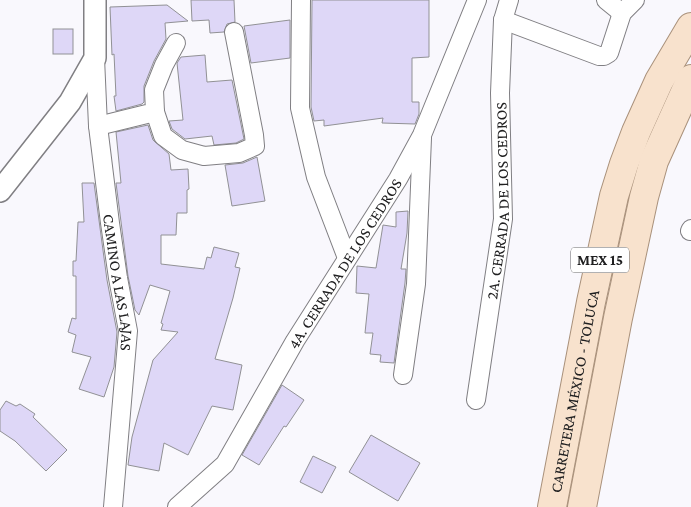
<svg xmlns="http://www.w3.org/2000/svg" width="691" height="507" viewBox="0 0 691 507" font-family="'Crimson Pro',serif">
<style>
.building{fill:#ded7f7;stroke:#919195}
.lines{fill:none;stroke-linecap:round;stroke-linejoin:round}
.minor-casing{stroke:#807f83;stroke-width:20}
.tertiary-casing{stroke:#807f83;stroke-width:24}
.primary-casing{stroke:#a9917b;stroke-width:30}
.minor{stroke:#fff;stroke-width:18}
.tertiary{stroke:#fff;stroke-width:21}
.primary{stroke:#f8e2cd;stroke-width:28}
.labels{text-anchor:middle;stroke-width:4;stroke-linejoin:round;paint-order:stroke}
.shield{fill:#fff;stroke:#636364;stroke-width:1}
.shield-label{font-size:15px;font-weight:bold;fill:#202021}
.street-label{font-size:16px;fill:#202021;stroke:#fff}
</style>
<rect width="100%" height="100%" fill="#f9f8fd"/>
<g class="building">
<polygon points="191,0 234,0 235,22 227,24 224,32 210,33 209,20 192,21"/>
<polygon points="312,0 429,0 429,57 412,58 412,102 419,102 419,114 415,124 382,123 383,118 324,126 324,120 314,121 311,107"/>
<polygon points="167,5 188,21 165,23 166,39 154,61 144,86 144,102 142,104 116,111 114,96 116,96 114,54 112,55 110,7"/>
<polygon points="290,20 290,58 251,63 244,26"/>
<rect x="53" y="29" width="20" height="25"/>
<polygon points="205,55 207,82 232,80 244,139 236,143 214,145 212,136 185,139 172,129 169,121 183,120 177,63 181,57"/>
<polygon points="148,125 153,140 169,154 171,170 188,169 189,189 187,190 187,213 177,213 176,235 161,235 161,264 204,269 207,257 211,258 214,247 239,253 235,267 240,268 233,298 215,359 242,365 233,410 212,406 188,455 164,443 159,471 128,465 132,437 153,360 178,332 161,330 163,324 161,323 170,291 150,285 139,315 135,310 128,276 116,183 121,183 116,132"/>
<polygon points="257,157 265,201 232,206 225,165 243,163"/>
<polygon points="82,183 94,183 107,280 117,332 114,367 104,397 79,389 91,357 72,352 76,335 68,332 72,318 76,319 76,276 73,276 73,261 76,261 78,222 84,222"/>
<polygon points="408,211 407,233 401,269 406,269 405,283 394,363 380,362 381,355 370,354 373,333 365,333 369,294 356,293 357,266 376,268 383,225 396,227 396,212"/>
<polygon points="282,385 304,400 286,427 284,426 259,465 242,455"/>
<polygon points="6,401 16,406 20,404 35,414 33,417 67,450 46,471 15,441 0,431 0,410"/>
<polygon points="371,435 420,463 398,501 349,472"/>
<polygon points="313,456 336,467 322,493 300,482"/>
</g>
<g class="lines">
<defs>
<g id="minor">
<polyline points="301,0 300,108 316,177 347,258"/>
<polyline points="606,0 622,13"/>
<polyline points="503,20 599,56 604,56 609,53 622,13 635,0"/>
<path id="s1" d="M95,58l3,68 12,97 8,55 10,53 -15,176"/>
<polyline points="155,112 163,136 182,150 204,156 239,153 255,146 254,135 234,32"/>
<polyline points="98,126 155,112 154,90 164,65 176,43"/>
<polyline points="690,231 691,229"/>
<polyline points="403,375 416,284 422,138"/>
<path id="s2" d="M476,400l27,-181 -3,-126 3,-73 6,-20"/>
<path id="s3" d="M177,507l48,-43 70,-123 103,-162 24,-44 55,-135"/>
</g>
<polyline id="tertiary" points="0,191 70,102 95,58 95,0"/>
<g id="primary">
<path id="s4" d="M552,507l39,-205 23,-106 10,-32 12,-32 23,-51 32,-54"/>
<polyline points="582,507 618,318 644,197 654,161 691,79"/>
</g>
</defs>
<use href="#minor" class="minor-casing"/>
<use href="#tertiary" class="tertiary-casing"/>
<use href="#primary" class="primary-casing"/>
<use href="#minor" class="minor"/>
<use href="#tertiary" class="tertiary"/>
<use href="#primary" class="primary"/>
</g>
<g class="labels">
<rect class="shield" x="571" y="247.5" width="58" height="25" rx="4"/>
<g class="shield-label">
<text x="600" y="265">MEX 15</text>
</g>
<g class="street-label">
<text dy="6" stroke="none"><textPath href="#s2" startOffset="201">2A. CERRADA DE LOS CEDROS</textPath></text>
<text dy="6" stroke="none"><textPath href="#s3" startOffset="298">4A. CERRADA DE LOS CEDROS</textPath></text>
<text dy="6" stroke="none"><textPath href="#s1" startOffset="226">CAMINO A LAS LAJAS</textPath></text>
<text dy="6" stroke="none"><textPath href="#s4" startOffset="118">CARRETERA MÉXICO - TOLUCA</textPath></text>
</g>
</g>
</svg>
